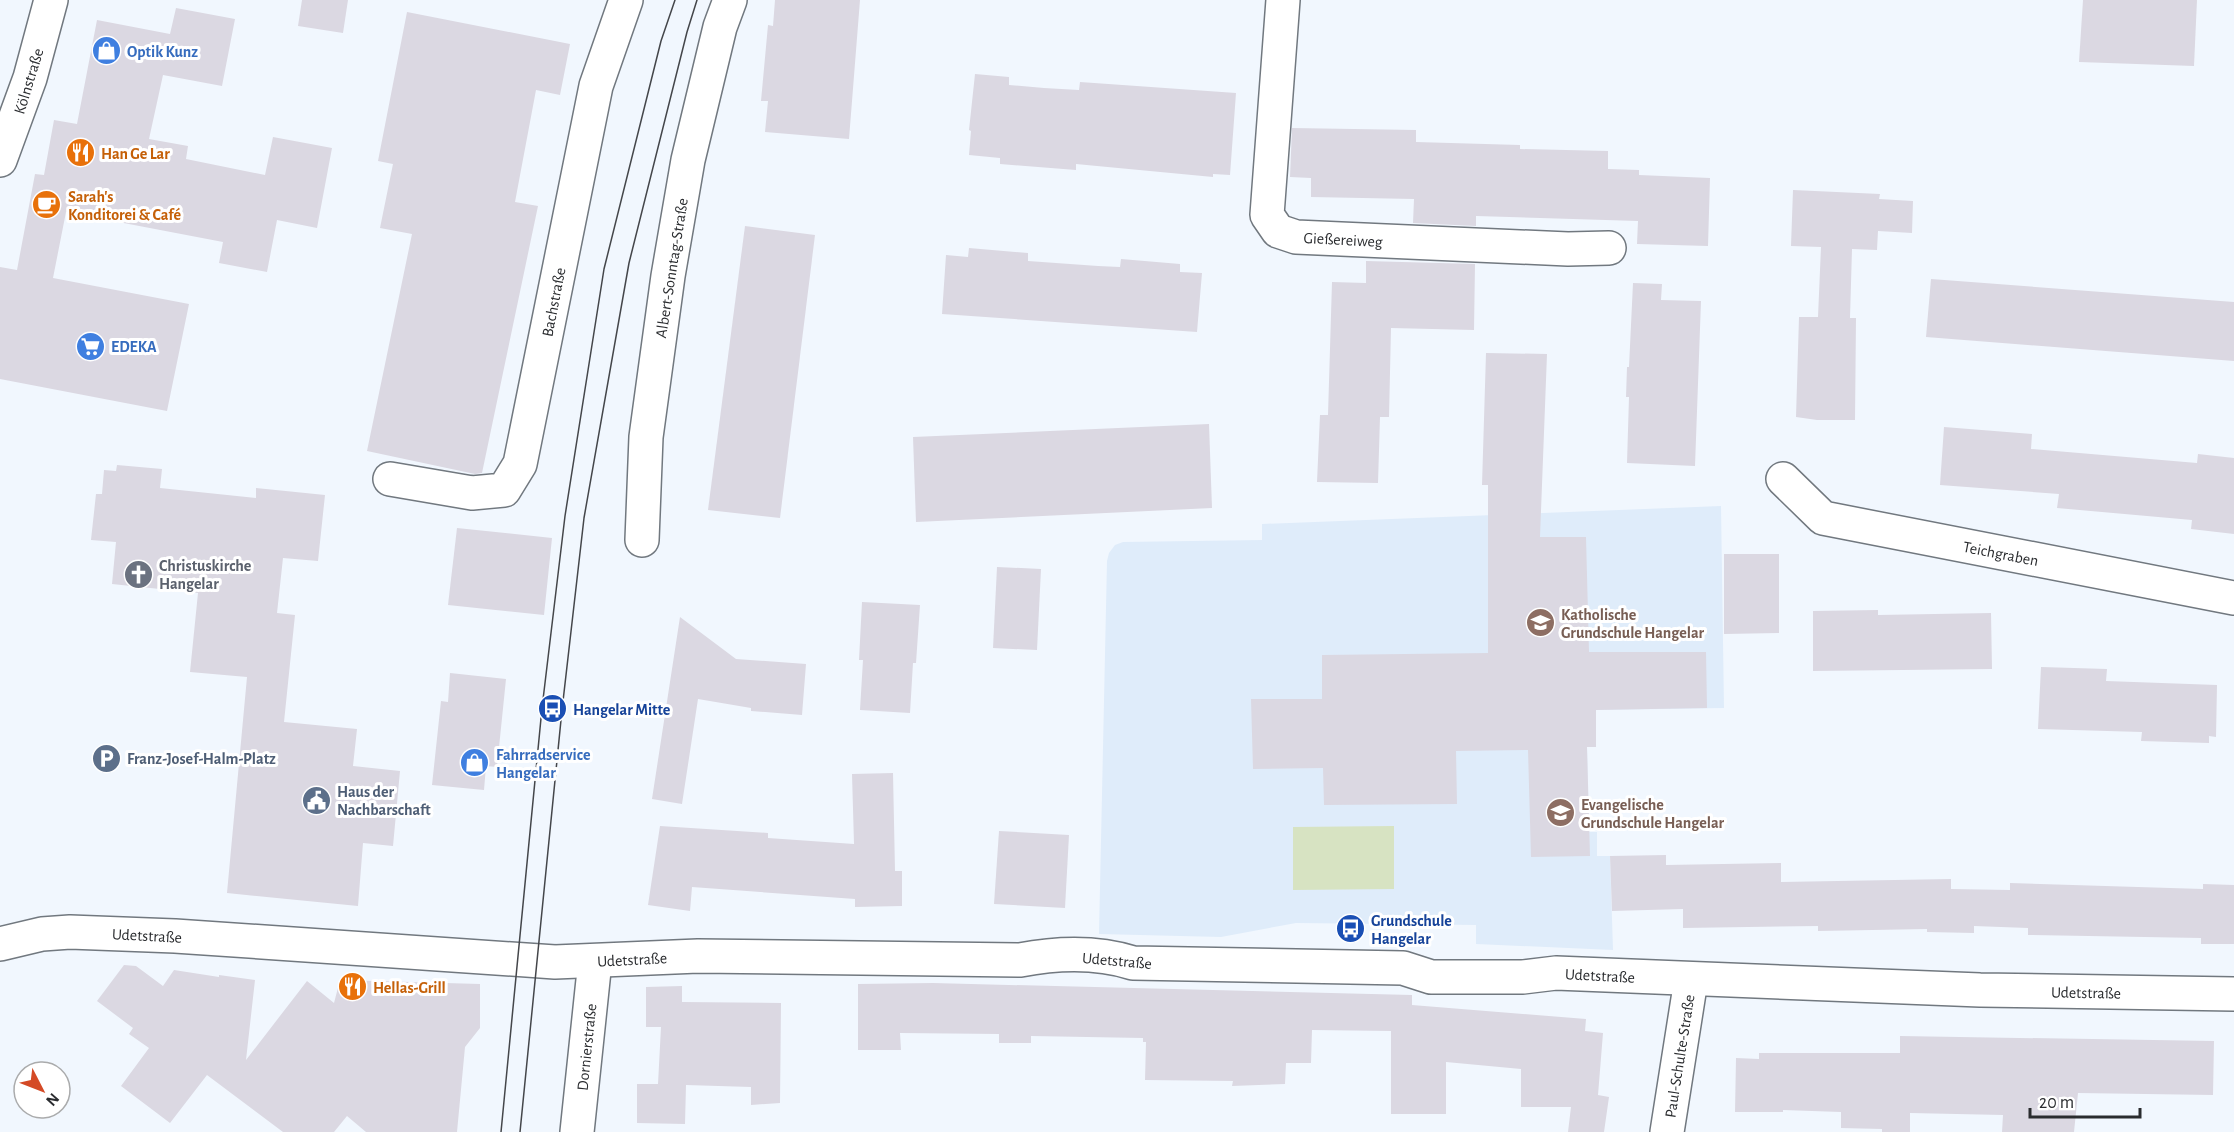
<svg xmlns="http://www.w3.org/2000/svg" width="2234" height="1132" viewBox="0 0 2234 1132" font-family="'Alegreya Sans',sans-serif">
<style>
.built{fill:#dfecfa}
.green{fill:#d7e3c2}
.building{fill:#dbd8e2}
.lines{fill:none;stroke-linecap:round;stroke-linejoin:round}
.minor-casing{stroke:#71787f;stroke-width:36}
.minor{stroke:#fff;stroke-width:33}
.tram{stroke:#44464a;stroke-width:1.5}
.labels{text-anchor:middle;stroke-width:6;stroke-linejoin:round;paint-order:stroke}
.shop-label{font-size:16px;font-weight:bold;fill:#366cbe;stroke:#fff;text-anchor:start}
.street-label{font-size:16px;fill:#2a2c2f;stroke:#fff}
.food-label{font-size:16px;font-weight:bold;fill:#c56008;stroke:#fff;text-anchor:start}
.worship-label{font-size:16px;font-weight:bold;fill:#5b616d;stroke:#fff;text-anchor:start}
.education-label{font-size:16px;font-weight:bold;fill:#785e54;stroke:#fff;text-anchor:start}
.transit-label{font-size:16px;font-weight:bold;fill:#164399;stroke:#fff;text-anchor:start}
.service-label{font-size:16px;font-weight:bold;fill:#4e5e75;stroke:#fff;text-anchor:start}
</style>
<rect width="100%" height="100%" fill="#f1f7fe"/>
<polygon class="built" points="1721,506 1724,708 1596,710 1596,747 1587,747 1589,832 1597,832 1597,856 1610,856 1613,950 1476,944 1476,925 1296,923 1221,937 1099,934 1107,561 1109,553 1115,545 1123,542 1262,540 1262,524"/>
<polygon class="green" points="1394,826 1394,889 1293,890 1293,827"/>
<g class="building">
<polygon points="302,0 348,0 343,33 298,26"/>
<polygon points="775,0 860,0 849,139 765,132 768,101 761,101 768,25 773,26"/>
<polygon points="2083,0 2197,0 2194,66 2079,62"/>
<polygon points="176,8 235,19 222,86 163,75 149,139 188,146 186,159 265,175 273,137 332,148 317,228 277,220 267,272 219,263 223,242 66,212 53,278 189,304 167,411 0,379 0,267 17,270 35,174 44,175 54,120 77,124 97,20 170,34"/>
<polygon points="407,12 570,44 560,95 536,90 515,202 538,206 482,473 475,474 367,451 412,234 380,228 393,164 378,161"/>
<polygon points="975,74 1009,77 1009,85 1044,88 1079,90 1080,82 1236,93 1230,175 1213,174 1213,177 1076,164 1076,170 1000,164 1000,158 969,155 971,131 969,130"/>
<polygon points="1292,128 1416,130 1416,142 1520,145 1520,149 1608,151 1608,169 1639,170 1639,175 1710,178 1708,246 1637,244 1638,221 1476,216 1476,226 1413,223 1414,199 1311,197 1311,178 1290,177"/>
<polygon points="1793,190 1880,194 1879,199 1913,201 1912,233 1878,231 1877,250 1852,249 1850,318 1856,318 1855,420 1817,420 1796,417 1799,317 1818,317 1821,247 1791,246"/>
<polygon points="745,226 815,235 780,518 708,510"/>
<polygon points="969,248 1028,253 1028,261 1098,266 1120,267 1121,259 1180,264 1180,272 1202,273 1197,332 942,314 946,255 968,257"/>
<polygon points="1366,261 1475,264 1474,330 1391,328 1389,417 1380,417 1378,483 1317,482 1320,415 1328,415 1332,282 1366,283"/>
<polygon points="1931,279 2234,302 2234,361 1926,337"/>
<polygon points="1633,283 1662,284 1661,300 1701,301 1695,466 1627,463 1629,397 1626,397 1627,367 1629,367"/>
<polygon points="1486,353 1547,354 1540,537 1586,537 1589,652 1706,652 1707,708 1596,710 1596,747 1587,747 1590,856 1531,857 1528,750 1456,751 1457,804 1324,805 1323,768 1253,769 1251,699 1322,699 1322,655 1488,653 1488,485 1482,485"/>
<polygon points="1209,424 1212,508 916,522 913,437"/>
<polygon points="1944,427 2032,434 2031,449 2197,463 2198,454 2234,458 2234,534 2191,529 2192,520 2057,508 2059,494 1940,485"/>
<polygon points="117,465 162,469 160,488 256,498 256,488 325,495 318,561 283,558 277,613 295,615 284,722 357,729 353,766 400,771 393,846 363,843 358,906 227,893 247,677 190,672 198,593 112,584 116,542 91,540 96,494 102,494 104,470 116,471"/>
<polygon points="457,528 552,538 544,615 448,605"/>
<polygon points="1724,554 1779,554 1779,633 1724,634"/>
<polygon points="997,567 1041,569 1037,650 993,648"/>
<polygon points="862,602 920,605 916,663 913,663 910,713 860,710 863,660 859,660"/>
<polygon points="1878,610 1878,615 1991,613 1992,669 1813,671 1813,611"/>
<polygon points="680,617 736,659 806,664 802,715 751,711 751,708 698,699 682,804 652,799"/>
<polygon points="2041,667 2107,669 2106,681 2217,685 2216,737 2209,736 2209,743 2141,741 2142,732 2038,729"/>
<polygon points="450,673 506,679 497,767 486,766 484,790 432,785 441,701 448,702"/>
<polygon points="893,773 895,871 902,871 902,906 855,907 855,899 692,887 690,911 648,905 660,826 768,833 768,838 854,844 852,774"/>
<polygon points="999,831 1069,835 1065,908 994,904"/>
<polygon points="1666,855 1666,865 1781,863 1781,882 1951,879 1951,889 2010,890 2010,883 2203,889 2203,884 2234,885 2234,944 2201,944 2201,938 2028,935 2028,928 1974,926 1974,933 1927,932 1927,929 1818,931 1818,926 1683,928 1683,909 1612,911 1610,856"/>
<polygon points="124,965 136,966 163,986 174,970 219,977 219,975 255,980 246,1060 307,981 334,1003 340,980 480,984 480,1028 465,1047 457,1132 366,1132 347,1116 334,1132 283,1132 207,1075 170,1123 121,1086 149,1048 129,1034 133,1028 97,1001"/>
<polygon points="933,983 1412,995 1412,1005 1586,1019 1585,1031 1603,1033 1598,1095 1609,1097 1604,1132 1568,1132 1571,1107 1521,1107 1521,1069 1446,1062 1446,1114 1391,1114 1391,1031 1312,1030 1311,1063 1286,1063 1285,1084 1232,1086 1233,1081 1145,1080 1146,1042 1143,1042 1143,1038 1031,1036 1031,1043 999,1043 999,1034 900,1033 901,1050 858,1050 858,984"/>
<polygon points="682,986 682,1002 781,1003 780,1103 751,1105 751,1087 686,1085 685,1124 637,1123 637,1084 658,1084 661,1027 646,1027 646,987"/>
<polygon points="1900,1036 2214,1041 2213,1095 2078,1093 2074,1132 2002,1132 2003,1115 1910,1113 1910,1132 1882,1132 1882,1129 1841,1128 1841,1112 1783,1110 1783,1112 1735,1112 1736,1058 1759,1059 1759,1053 1900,1053"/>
</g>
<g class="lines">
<defs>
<g id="minor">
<polyline points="1283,0 1267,215 1278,231 1296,237 1568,249 1609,248"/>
<polyline points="0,160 30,78 51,0"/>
<polyline points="390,479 472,493 504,490 520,464 596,86 626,0"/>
<polyline points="1783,479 1823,518 2234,598"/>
<polyline points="642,540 646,437 668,276 688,160 720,27 730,0"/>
<path d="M0,944l42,-10 28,-2 105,4 380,26 143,-6 322,4c37,-7 78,-8 113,3l270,5 28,9h92l33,-4 424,17 254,4"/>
<polyline points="577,1132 595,961"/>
<polyline points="1667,1132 1691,980"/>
</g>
</defs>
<use href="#minor" class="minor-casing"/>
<use href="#minor" class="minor"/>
<g class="tram">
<polyline points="501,1132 542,708 565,516 604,269 661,41 675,0"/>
<polyline points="520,1132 562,710 584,518 629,263 687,32 697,0"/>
</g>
</g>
<defs>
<symbol id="shop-disc" viewBox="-11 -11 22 22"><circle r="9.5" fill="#3f7fe0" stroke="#fff"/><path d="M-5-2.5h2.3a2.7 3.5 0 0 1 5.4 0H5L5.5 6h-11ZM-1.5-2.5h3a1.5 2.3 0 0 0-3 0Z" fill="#fff"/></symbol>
<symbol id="restaurant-disc" viewBox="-11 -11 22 22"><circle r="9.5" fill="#e8710a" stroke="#fff"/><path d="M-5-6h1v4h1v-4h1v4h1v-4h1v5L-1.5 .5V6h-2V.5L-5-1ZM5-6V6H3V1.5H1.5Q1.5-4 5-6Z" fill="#fff"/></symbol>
<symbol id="cafe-disc" viewBox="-11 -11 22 22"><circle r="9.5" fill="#e8710a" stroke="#fff"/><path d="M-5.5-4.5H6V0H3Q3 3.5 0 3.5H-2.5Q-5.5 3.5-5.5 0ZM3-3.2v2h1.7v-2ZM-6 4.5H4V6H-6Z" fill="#fff"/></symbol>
<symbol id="supermarket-disc" viewBox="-11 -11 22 22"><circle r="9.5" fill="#3f7fe0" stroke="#fff"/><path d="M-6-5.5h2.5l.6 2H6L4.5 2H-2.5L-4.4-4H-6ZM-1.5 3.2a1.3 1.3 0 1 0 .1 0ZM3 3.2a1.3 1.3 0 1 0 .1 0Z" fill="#fff"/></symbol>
<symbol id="church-disc" viewBox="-11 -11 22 22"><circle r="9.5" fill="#6b7280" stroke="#fff"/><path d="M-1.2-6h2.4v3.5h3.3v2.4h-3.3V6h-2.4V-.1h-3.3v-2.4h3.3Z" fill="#fff"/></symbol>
<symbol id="school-disc" viewBox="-11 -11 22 22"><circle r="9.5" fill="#8d6e63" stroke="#fff"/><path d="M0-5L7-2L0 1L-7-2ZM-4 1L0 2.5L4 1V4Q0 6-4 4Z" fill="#fff"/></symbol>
<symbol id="bus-disc" viewBox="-11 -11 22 22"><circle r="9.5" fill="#1a4fb4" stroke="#fff"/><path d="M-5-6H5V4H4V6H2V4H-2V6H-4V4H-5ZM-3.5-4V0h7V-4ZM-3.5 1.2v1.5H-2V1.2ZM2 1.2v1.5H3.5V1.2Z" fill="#fff"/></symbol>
<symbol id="parking-disc" viewBox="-11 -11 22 22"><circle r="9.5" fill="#5c6f8a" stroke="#fff"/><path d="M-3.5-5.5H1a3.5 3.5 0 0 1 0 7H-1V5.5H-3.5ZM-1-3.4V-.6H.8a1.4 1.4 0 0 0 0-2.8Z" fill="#fff"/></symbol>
<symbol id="civic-disc" viewBox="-11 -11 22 22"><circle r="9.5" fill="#5c6f8a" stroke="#fff"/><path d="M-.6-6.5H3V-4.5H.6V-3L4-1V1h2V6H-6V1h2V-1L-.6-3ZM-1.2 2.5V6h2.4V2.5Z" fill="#fff"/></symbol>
</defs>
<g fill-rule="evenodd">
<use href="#shop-disc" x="90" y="34" width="33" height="33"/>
<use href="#restaurant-disc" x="64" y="136" width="33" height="33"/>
<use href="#cafe-disc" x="30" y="188" width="33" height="33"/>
<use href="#supermarket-disc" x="74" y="330" width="33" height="33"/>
<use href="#church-disc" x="122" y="558" width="33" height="33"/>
<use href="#school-disc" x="1524" y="606" width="33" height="33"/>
<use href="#bus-disc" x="536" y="692" width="33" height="33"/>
<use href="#parking-disc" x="90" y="742" width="33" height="33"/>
<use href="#shop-disc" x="458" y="746" width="33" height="33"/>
<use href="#civic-disc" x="300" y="784" width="33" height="33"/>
<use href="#school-disc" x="1544" y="796" width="33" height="33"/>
<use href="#bus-disc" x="1334" y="912" width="33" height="33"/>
<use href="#restaurant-disc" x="336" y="970" width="33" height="33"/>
</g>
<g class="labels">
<g class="shop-label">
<text x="127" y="57">Optik Kunz</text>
<text x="111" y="352">EDEKA</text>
<text x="496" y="760">Fahrradservice<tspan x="496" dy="18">Hangelar</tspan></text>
</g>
<g class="street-label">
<text transform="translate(28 81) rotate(-73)" y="6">Kölnstraße</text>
<text transform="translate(1343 239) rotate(3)" y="6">Gießereiweg</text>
<text transform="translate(671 268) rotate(-81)" y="6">Albert-Sonntag-Straße</text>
<text transform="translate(553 302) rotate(-79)" y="6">Bachstraße</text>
<text transform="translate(2001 553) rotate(11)" y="6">Teichgraben</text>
<text transform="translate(147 935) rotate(3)" y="6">Udetstraße</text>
<text transform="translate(632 959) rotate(-3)" y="6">Udetstraße</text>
<text transform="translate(1117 960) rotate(5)" y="6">Udetstraße</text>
<text transform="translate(1600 975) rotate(3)" y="6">Udetstraße</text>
<text transform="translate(2086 992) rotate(1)" y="6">Udetstraße</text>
<text transform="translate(586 1047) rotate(-84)" y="6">Dornierstraße</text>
<text transform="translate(1679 1056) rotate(-81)" y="6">Paul-Schulte-Straße</text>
</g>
<g class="food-label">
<text x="101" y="159">Han Ge Lar</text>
<text x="68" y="202">Sarah's<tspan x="68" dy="18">Konditorei &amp; Café</tspan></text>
<text x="373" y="993">Hellas-Grill</text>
</g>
<g class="worship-label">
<text x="159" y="571">Christuskirche<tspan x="159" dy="18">Hangelar</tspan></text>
</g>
<g class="education-label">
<text x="1561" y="620">Katholische<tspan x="1561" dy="18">Grundschule Hangelar</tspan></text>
<text x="1581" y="810">Evangelische<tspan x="1581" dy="18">Grundschule Hangelar</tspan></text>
</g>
<g class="transit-label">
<text x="573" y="715">Hangelar Mitte</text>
<text x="1371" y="926">Grundschule<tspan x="1371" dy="18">Hangelar</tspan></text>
</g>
<g class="service-label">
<text x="127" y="764">Franz-Josef-Halm-Platz</text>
<text x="337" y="797">Haus der<tspan x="337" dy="18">Nachbarschaft</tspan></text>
</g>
</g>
<g transform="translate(42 1090) rotate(132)"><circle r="28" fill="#ffffff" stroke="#aaabac" stroke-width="1.5"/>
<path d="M0-4.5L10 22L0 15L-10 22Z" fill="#d44a26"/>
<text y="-9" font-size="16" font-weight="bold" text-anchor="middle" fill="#2a2c2f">N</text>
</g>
<path d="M2030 1108v9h110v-9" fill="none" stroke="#2a2c2f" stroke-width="3"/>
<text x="2039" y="1108" font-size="18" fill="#2a2c2f" stroke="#ffffff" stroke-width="4.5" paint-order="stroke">20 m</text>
</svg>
